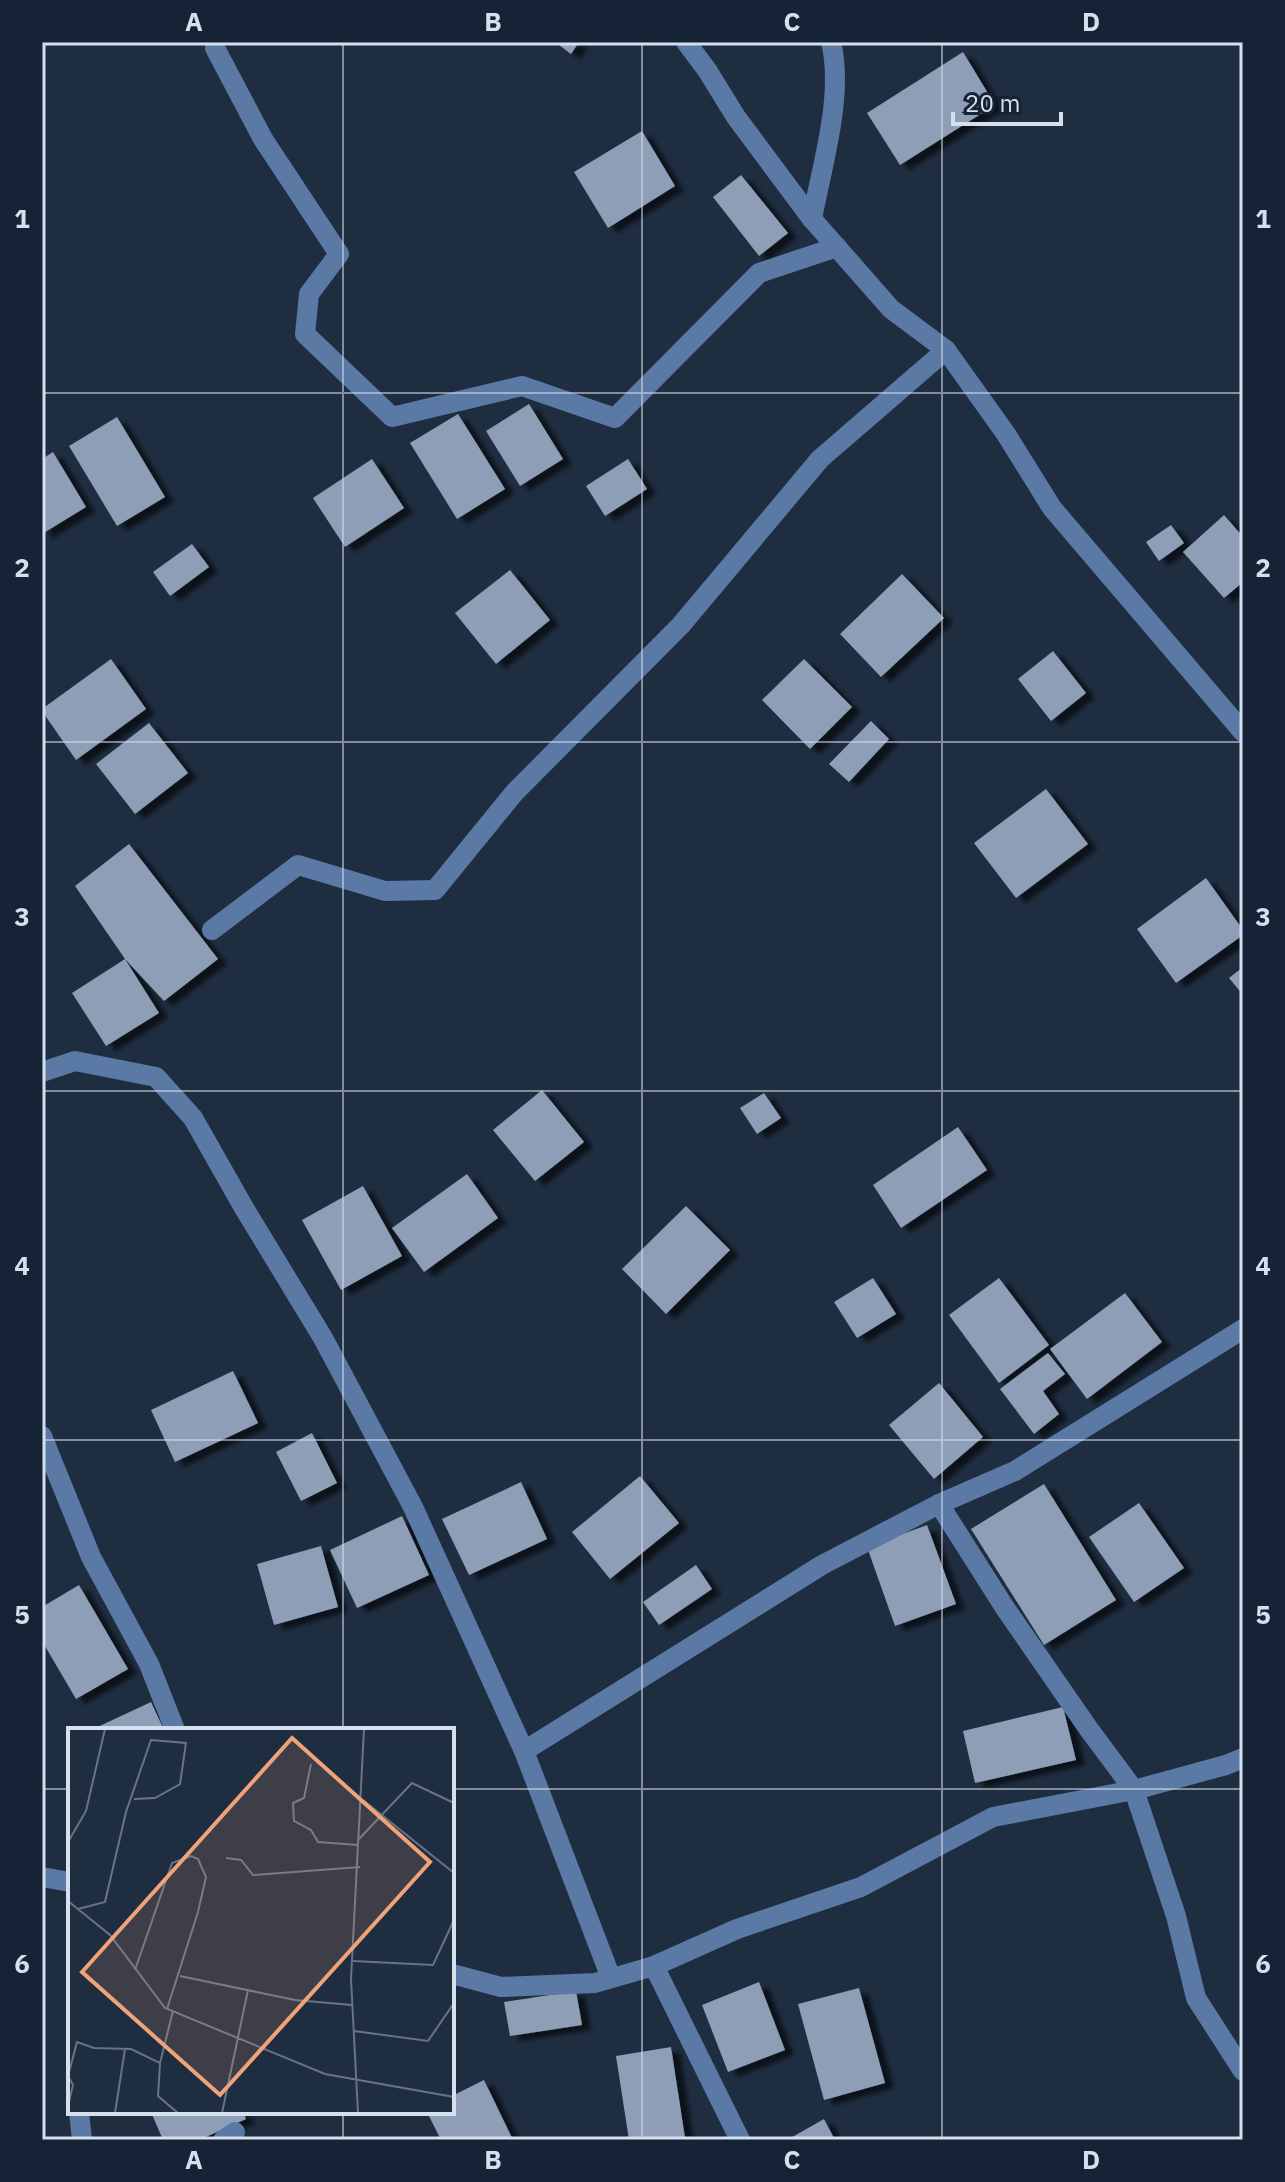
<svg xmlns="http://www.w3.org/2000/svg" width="1285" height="2182" viewBox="0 0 1285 2182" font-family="'IBM Plex Sans',sans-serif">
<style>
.building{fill:#8d9eb6;filter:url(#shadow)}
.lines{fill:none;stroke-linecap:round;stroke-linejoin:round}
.minor{stroke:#5b79a5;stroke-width:20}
.grid{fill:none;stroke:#d6dfec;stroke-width:2;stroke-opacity:0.55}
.inset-road{fill:none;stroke:#687485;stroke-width:2}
.view{fill:#f0a27a;fill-opacity:0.15;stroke:#f0a27a;stroke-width:4}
.inset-edge{fill:none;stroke:#d6dfec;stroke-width:4}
.neatline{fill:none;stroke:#d6dfec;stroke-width:3}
.grid-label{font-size:26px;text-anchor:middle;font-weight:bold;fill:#d6dfec}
</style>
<defs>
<filter id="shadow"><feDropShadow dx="9" dy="5" stdDeviation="2" flood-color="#0009"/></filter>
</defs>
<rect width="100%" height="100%" fill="#1f2d40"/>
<g class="building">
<polygon points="555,42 579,42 571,54"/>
<polygon points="963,52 995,105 900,165 867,113"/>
<polygon points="642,131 675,186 608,228 574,172"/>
<polygon points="741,175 788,233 759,256 713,197"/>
<polygon points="529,404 563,459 520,486 486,431"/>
<polygon points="458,414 505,489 457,519 410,443"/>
<polygon points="117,417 165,497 117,526 69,446"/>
<polygon points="53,452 86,507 42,534 42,459"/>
<polygon points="372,459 404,508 345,547 313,498"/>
<polygon points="628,459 647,489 605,516 586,486"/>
<polygon points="1224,515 1243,537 1243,582 1224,598 1183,552"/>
<polygon points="1171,525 1184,543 1159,561 1146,542"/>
<polygon points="192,544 209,567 170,596 153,572"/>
<polygon points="510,570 550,620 496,664 455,613"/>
<polygon points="902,574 944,618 881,677 840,634"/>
<polygon points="1053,651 1086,693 1051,721 1018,679"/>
<polygon points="111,659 146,709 76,760 42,711 42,709"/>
<polygon points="804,659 852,707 810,749 762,700"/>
<polygon points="871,721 889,739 849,782 829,764"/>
<polygon points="149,723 188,773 135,814 96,764"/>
<polygon points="1046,789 1088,844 1016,898 974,843"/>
<polygon points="129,844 218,959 164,1001 125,959 159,1013 106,1046 72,993 125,959 75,886"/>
<polygon points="1206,878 1243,930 1243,935 1176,983 1137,929"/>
<polygon points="1243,967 1243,995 1229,978"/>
<polygon points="542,1090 584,1142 535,1181 493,1130"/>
<polygon points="764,1093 781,1118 757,1134 740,1108"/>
<polygon points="958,1127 987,1170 901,1228 873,1185"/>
<polygon points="467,1174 498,1218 424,1272 392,1228"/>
<polygon points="363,1186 402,1256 341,1290 302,1220"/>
<polygon points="686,1206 730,1250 666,1314 622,1269"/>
<polygon points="873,1278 896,1314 857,1338 834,1302"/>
<polygon points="999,1278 1049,1345 999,1383 949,1315"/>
<polygon points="1125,1293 1162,1342 1087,1399 1050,1349"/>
<polygon points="1048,1353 1065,1374 1043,1391 1059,1414 1034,1434 1000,1389"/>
<polygon points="233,1371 258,1423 175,1462 151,1410"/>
<polygon points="939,1383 983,1437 934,1479 889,1425"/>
<polygon points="312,1433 337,1483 301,1501 276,1452"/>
<polygon points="640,1476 679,1523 610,1579 572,1532"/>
<polygon points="521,1482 547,1539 469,1575 442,1519"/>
<polygon points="1044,1484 1116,1600 1044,1645 971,1529"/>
<polygon points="1139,1503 1184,1568 1134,1602 1089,1537"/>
<polygon points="402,1516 429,1575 357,1608 330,1550"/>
<polygon points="927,1525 956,1604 895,1626 867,1547"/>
<polygon points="321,1546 338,1607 274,1625 257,1564"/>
<polygon points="696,1565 712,1589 659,1625 643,1602"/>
<polygon points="79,1585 128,1669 76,1699 42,1641 42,1607"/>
<polygon points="151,1702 164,1730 91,1730"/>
<polygon points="1063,1707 1076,1760 975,1783 963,1731"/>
<polygon points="759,1982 785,2050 728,2072 702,2005"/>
<polygon points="859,1988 885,2083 824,2100 798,2004"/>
<polygon points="576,1991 582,2025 510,2036 504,2002"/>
<polygon points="671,2047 685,2138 672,2140 629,2140 616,2056"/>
<polygon points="484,2080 513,2140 441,2140 427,2112 452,2112 452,2096"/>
<polygon points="151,2112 243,2112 246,2119 199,2140 163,2140"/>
<polygon points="824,2119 835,2140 787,2140"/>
</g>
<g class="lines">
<g class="minor">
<polyline points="686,42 707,70 736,117 812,219 891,309 946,350 1006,434 1052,508 1243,732"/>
<polyline points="215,48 263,139 339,254 309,294 305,334 392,417 522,386 615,418 759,273 837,247"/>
<path d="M812,219c10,-54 32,-123 19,-177"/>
<polyline points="212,930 298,865 385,891 435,890 514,793 681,625 820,459 946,350"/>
<polyline points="42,1072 75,1061 156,1077 193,1118 244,1208 323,1338 413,1507 524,1751 611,1978"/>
<polyline points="42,1436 91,1557 149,1664 175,1730"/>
<polyline points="939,1504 1005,1608 1088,1728 1134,1790 1176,1916 1196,1998 1243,2071"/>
<polyline points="524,1751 822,1565 939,1504 1015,1471 1243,1329"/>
<polyline points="42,1877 70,1882"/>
<polyline points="654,1966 740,2140"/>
<polyline points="452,1974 501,1987 595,1983 654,1966 737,1929 861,1887 993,1817 1134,1790 1226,1765 1243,1758"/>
<polyline points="79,2112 82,2140"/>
<polyline points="223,2140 235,2132"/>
</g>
</g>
<path class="grid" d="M343,42v1688M642,42v2098M942,42v2098M42,393h1201M42,742h1201M42,1091h1201M42,1440h1201M42,1789h28M452,1789h791M343,2112v28"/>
<g transform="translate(68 1728)">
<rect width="386" height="386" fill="#1f2d40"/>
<path class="inset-road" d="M243,36l-7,34 -11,5 1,18 17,9 7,12 40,3M295,72l91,73M291,111l53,-56 42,20M0,114l18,-31 19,-82M158,130l15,2 12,15 107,-8M0,173l42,34 55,73 160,66 129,23M10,181l27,-7 21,-90 25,-72 35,3 -6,41 -25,14 -21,1M285,233l80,4 20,-43M67,242l37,-107 19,-7 7,3 8,18 -8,35 -31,97M112,248l115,24 57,5M286,303l74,10 26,-38M92,335l13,-52M0,348l9,-34 17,6 37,1 29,14 -2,33 20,17M0,348l5,9 -5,21M47,385l10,-64M154,385l26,-123M290,385l-7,-134 13,-250"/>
<path class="view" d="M224,10l138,124 -210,233 -138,-123z"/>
<rect width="386" height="386" class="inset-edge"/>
</g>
<rect width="1285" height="2182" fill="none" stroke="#162336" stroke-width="88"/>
<path d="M953 112v12h108v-12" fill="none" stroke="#d6dfec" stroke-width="4"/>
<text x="965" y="112" font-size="24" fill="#d6dfec" stroke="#162336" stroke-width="6" paint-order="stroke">20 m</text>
<rect x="44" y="44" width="1197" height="2094" class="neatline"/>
<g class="grid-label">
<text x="194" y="31">A</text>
<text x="493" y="31">B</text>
<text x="792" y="31">C</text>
<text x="1091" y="31">D</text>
<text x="22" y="228">1</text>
<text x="1263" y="228">1</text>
<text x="22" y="577">2</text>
<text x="1263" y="577">2</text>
<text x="22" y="926">3</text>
<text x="1263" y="926">3</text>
<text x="22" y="1275">4</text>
<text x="1263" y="1275">4</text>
<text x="22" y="1624">5</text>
<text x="1263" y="1624">5</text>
<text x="22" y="1973">6</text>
<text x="1263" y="1973">6</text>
<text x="194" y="2169">A</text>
<text x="493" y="2169">B</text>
<text x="792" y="2169">C</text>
<text x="1091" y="2169">D</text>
</g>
</svg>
